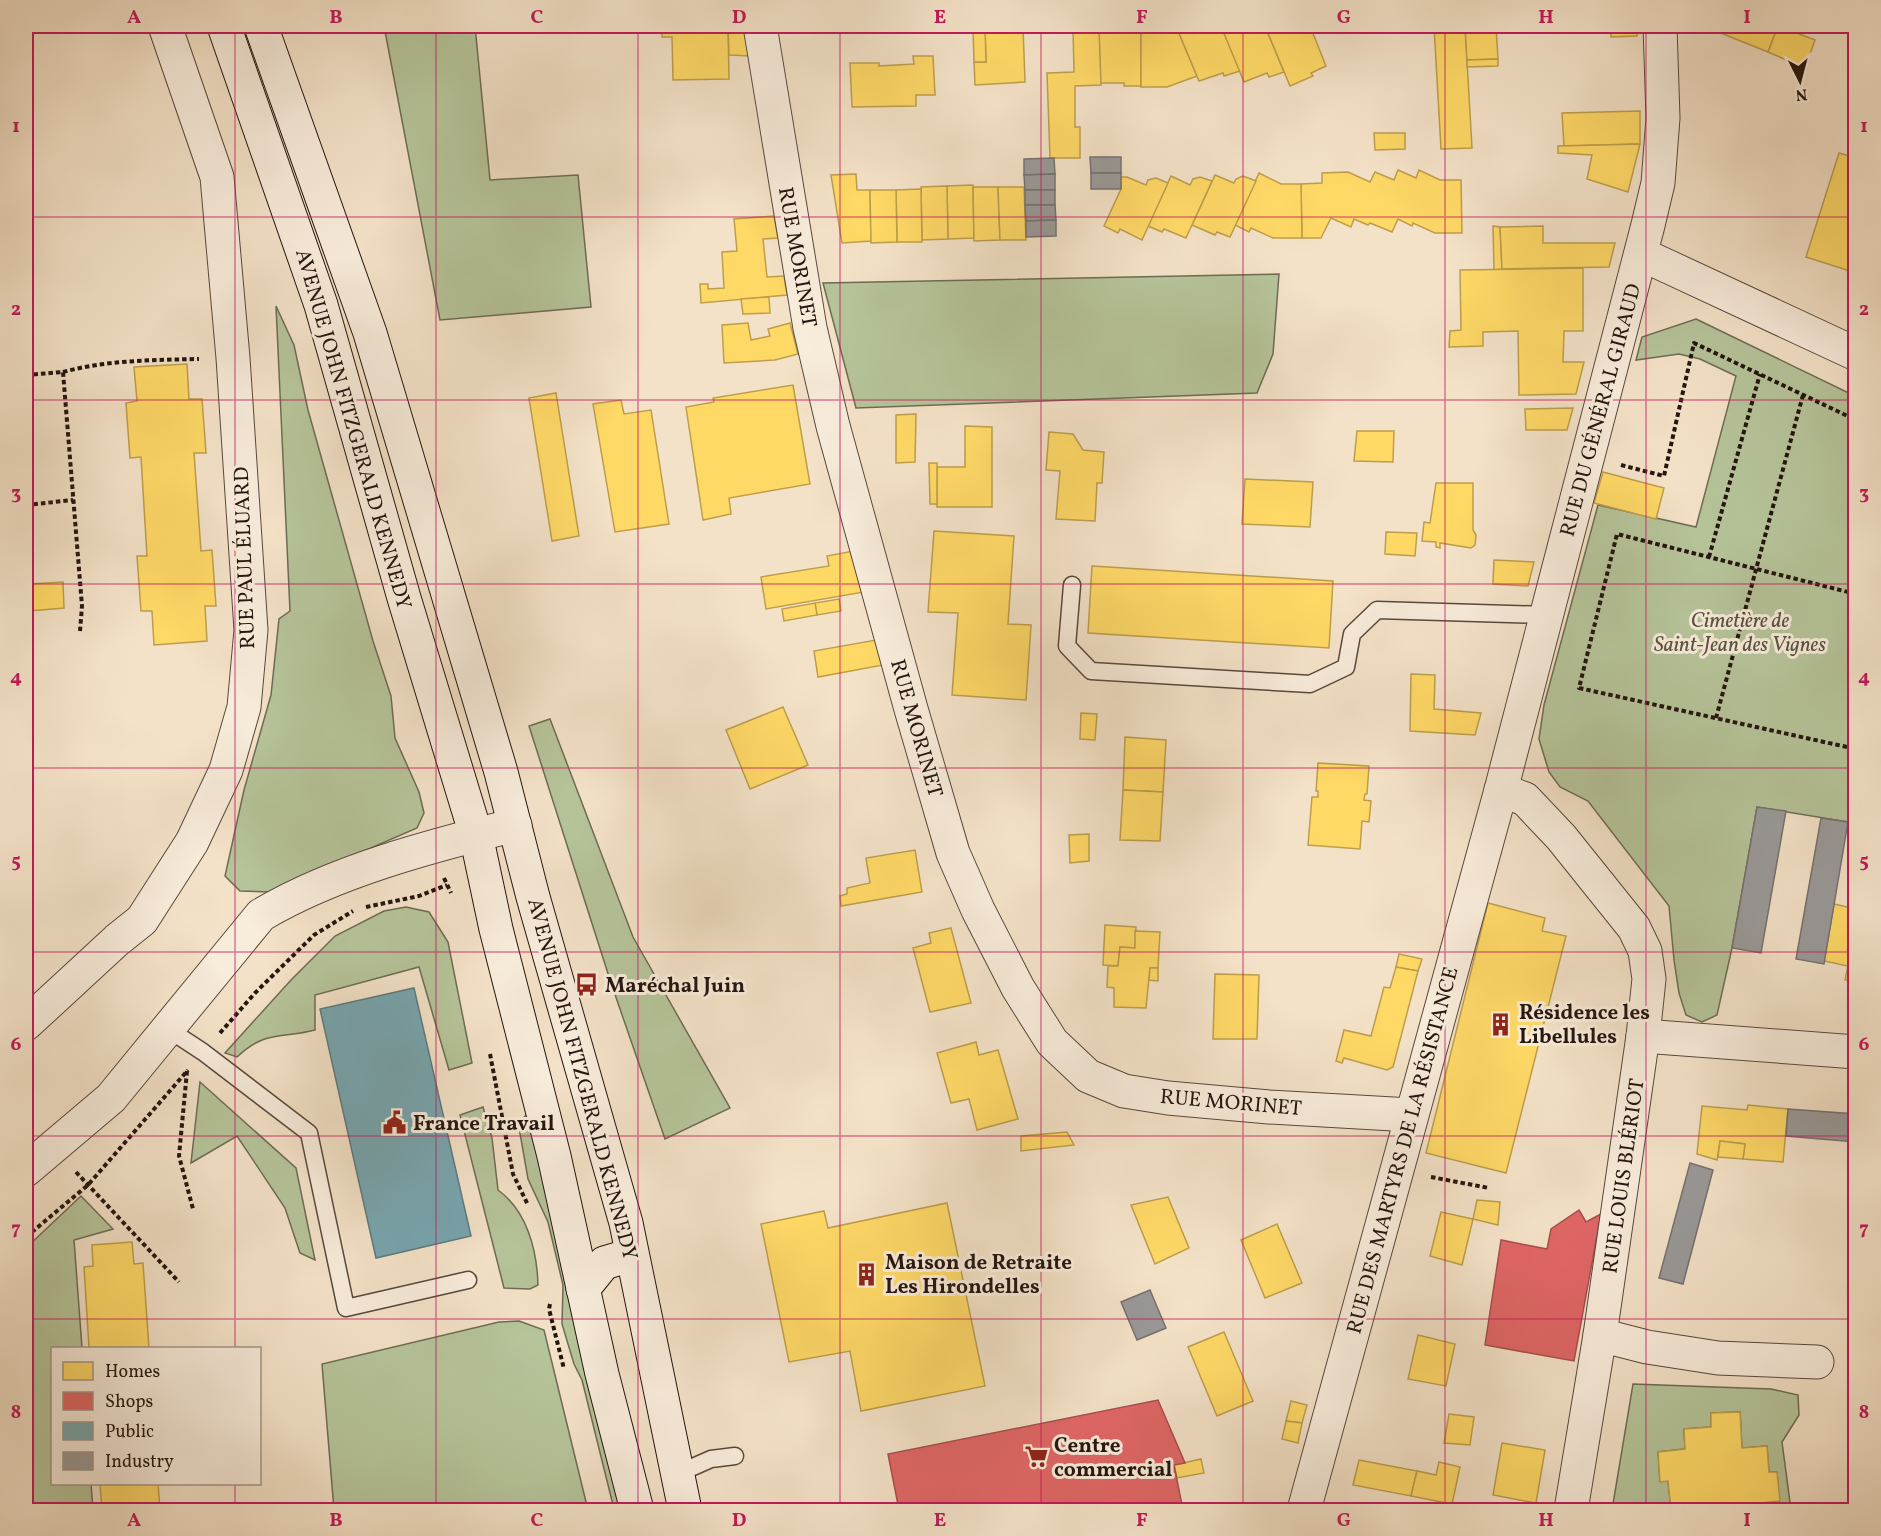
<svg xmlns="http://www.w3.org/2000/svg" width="1881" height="1536" viewBox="0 0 1881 1536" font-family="Vollkorn,serif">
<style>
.green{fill:#b6c49a;stroke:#6d6c54;stroke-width:1.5}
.homes{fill:#ffd966;stroke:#bd9e4c;stroke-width:1.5}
.shops{fill:#e06666;stroke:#a84e4c;stroke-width:1.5}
.public{fill:#76a5af;stroke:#5d7a7f;stroke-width:1.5}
.industry{fill:#999;stroke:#767170;stroke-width:1.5}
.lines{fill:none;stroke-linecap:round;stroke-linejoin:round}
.service-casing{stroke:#58483d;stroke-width:19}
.minor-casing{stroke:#58483d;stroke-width:35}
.secondary-casing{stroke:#24150f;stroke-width:35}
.path{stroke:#24150f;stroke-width:4;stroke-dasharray:4.5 3;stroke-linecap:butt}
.service{stroke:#f8ecdb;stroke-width:16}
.minor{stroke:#f8ecdb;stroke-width:33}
.secondary{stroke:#f8ecdb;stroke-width:33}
.grid{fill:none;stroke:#c2185b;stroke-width:1.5;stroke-opacity:0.55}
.labels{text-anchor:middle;stroke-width:6;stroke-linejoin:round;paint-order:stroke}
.street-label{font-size:21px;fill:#24150f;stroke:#f8ecdb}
.park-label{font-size:21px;font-style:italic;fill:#575240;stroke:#f8ecdb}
.poi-label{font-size:21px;font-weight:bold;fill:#24150f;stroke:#f8ecdb;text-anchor:start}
.neatline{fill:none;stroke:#c2185b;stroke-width:2}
.grid-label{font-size:20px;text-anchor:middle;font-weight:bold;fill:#c2185b}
</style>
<rect width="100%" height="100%" fill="#f4e2c8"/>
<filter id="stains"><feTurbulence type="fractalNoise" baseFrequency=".00333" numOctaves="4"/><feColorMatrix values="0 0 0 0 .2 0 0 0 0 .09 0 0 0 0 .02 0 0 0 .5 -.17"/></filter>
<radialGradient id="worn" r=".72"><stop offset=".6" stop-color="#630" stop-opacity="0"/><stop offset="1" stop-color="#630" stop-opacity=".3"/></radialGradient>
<g class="green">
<polygon points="384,26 475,26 490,180 578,175 591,307 440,320"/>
<polygon points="1279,274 1273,354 1257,393 856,408 823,283"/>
<polygon points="276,306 294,345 308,410 373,641 391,696 395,738 419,792 424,813 417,828 270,892 240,891 225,876 244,790 271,695 279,619 290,611"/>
<polygon points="1696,319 1855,396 1856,776 1848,822 1757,807 1732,948 1717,1015 1702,1022 1686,1015 1679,993 1674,960 1669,906 1588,801 1560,787 1549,772 1539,739 1544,705 1598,505 1696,527 1736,376 1700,359 1679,354 1636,360 1642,337"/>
<polygon points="550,719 633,937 730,1108 665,1139 611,983 529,726"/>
<path d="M406,907l23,5 19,30 24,121 -23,7 -30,-103 -104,28v35c-34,9 -50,0 -78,27l-12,-4 66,-73 44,-44 49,-25z"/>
<polygon points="200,1082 296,1168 315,1260 300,1253 285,1208 237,1136 191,1163"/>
<path d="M483,1107l9,31 6,52c29,21 39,60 40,95l-8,4 -26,-1 -44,-173z"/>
<polygon points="530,1112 621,1510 616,1510 613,1505 582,1380 574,1364 562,1324 563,1285 548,1222 528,1179 518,1122"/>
<polygon points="81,1196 113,1229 74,1240 82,1348 52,1348 52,1484 91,1484 93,1510 26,1510 26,1248"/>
<polygon points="519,1321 544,1330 588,1510 334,1510 322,1364 499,1322"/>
<polygon points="1633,1384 1771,1389 1798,1395 1799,1415 1782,1442 1791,1510 1753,1510 1753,1504 1779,1501 1777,1472 1769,1472 1767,1446 1742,1448 1740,1412 1711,1413 1711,1427 1684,1429 1685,1449 1658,1452 1660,1481 1668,1481 1671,1509 1696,1507 1696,1510 1612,1510"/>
</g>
<g class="homes">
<polygon points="662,26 728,26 729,79 673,80 672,37 662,37"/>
<polygon points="728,26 746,26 750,56 729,55"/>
<polygon points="1023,26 1025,82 975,85 974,62 986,62 985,27"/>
<polygon points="1099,26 1118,26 1120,32 1141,31 1141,86 1124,86 1124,83 1100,83"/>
<polygon points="1173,26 1176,26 1197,76 1167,87 1141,87 1141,31 1161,30"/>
<polygon points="1176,26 1198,26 1198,27 1221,26 1240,71 1224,76 1223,73 1199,81"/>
<polygon points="1221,26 1242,26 1243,28 1249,26 1265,26 1284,72 1269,77 1267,73 1244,82"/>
<polygon points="1265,26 1287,26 1288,29 1297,26 1310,26 1326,66 1311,73 1313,76 1290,86"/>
<polygon points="1434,26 1465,26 1472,148 1441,149"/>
<polygon points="1465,26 1496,26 1498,59 1467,60"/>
<polygon points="1611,26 1637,26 1637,36 1611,37"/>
<polygon points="1703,26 1778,26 1768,52"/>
<polygon points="1778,26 1815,40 1805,68 1768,52"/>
<polygon points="985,27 986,62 974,62 973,28"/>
<polygon points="1099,27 1101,85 1075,86 1075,127 1080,127 1080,158 1050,158 1047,73 1074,72 1073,28"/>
<polygon points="913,56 933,56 935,95 916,95 916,106 852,107 850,63 879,63 879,66 914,64"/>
<polygon points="1498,59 1498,66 1467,67 1467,60"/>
<polygon points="1640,111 1640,144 1564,146 1562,113"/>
<polygon points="1374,133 1405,133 1405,149 1375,150"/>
<polygon points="1640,144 1628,192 1587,179 1592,155 1558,153 1558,146"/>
<polygon points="1839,153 1856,158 1856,273 1806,257"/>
<polygon points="1398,170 1416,178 1419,170 1440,180 1461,180 1462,233 1435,233 1413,223 1412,226 1398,219 1392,232 1370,223 1368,225 1354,219 1351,227 1331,218 1321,238 1302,238 1301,184 1322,183 1322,173 1348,172 1370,182 1375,172 1394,180"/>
<polygon points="1259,173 1281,184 1301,184 1302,238 1273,238 1251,228 1249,232 1235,225"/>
<polygon points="856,174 857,190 870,190 871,241 842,243 831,175"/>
<polygon points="1215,175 1234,183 1236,179 1243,176 1256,181 1230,237 1217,232 1215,235 1192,225"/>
<polygon points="1171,176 1190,185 1193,179 1200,177 1212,181 1186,238 1164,229 1162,232 1148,226"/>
<polygon points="1121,177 1127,177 1146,185 1148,180 1156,178 1168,183 1142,240 1120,229 1118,233 1104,226 1121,189"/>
<polygon points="973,185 974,238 948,239 947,186"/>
<polygon points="947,186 948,239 922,240 921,187"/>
<polygon points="973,187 998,187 1000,240 974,241"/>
<polygon points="998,187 1024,187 1026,240 1000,240"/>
<polygon points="921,189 922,242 897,242 896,190"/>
<polygon points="870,190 896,190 897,242 871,243"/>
<polygon points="774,216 778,238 763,239 767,277 784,276 787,295 701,303 700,284 708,284 708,289 724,288 722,252 737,251 734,219"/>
<polygon points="1493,226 1500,227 1502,269 1494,270"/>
<polygon points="1543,226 1543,243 1615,243 1609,267 1502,269 1500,227"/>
<polygon points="1583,268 1583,331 1564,331 1563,362 1584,362 1576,394 1519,395 1518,331 1483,332 1483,346 1449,347 1450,331 1461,330 1460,270"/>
<polygon points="769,297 770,313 743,314 741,299"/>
<polygon points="748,323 751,340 770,336 768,329 790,323 798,354 775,360 724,363 722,325"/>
<polygon points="187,364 189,399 202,399 206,453 194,453 201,551 212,550 216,606 205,606 207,641 154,645 152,611 141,611 137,556 147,556 141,457 130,458 126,403 137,401 134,367"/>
<polygon points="793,385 810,484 729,498 731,514 703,520 686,407 714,402 713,398"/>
<polygon points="556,393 579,536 552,541 529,398"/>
<polygon points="621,400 624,414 651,410 669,524 615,532 593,404"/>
<polygon points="1573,408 1567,430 1526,430 1525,409"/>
<polygon points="916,414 915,462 896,463 896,415"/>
<polygon points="965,426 992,427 992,507 937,507 937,467 965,467"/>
<polygon points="1357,431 1394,431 1393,462 1354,461"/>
<polygon points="1049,432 1073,434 1083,450 1104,452 1102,483 1097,483 1095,521 1056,519 1060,471 1046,470"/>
<polygon points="929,463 937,463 937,504 930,504"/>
<polygon points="1603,472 1664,488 1656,519 1594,503"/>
<polygon points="1245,479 1313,482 1310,527 1242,524"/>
<polygon points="1436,483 1473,483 1473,530 1476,535 1475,545 1471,548 1440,543 1440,548 1436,547 1436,542 1422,541 1424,522 1430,523"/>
<polygon points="934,531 1014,536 1008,624 1031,625 1026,700 952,695 958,613 928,612"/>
<polygon points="1386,532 1417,533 1415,556 1385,554"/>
<polygon points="853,551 864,592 766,609 761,577 829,566 827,556"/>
<polygon points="1494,560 1534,562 1528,586 1493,584"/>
<polygon points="1092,566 1333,581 1329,648 1088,633"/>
<polygon points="63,582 64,608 30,611 29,584"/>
<polygon points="839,599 841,611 817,615 815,603"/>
<polygon points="815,603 817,615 784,621 782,609"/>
<polygon points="876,640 883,665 818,677 814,651"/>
<polygon points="1411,674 1435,675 1434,709 1481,713 1475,735 1410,731"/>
<polygon points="783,707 808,765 750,789 726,730"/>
<polygon points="1081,713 1097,714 1095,740 1080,739"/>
<polygon points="1125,737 1166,740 1163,792 1123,790"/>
<polygon points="1318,763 1369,766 1367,794 1365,794 1364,800 1371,801 1369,822 1362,821 1360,849 1308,845 1312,797 1318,797 1318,791 1316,791"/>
<polygon points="1123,790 1163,792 1160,841 1120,840"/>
<polygon points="1089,834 1089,861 1070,863 1069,835"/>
<polygon points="915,850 922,892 841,906 840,896 847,894 847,888 870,883 866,858"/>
<polygon points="1488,903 1545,918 1542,931 1566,936 1506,1173 1426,1153"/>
<polygon points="1834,904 1856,909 1856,982 1845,980 1848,966 1824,961"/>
<polygon points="1105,925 1136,927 1135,948 1120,947 1118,966 1103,965"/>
<polygon points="951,928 971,1003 930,1012 913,948 931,943 929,933"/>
<polygon points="1135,931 1160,932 1158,968 1150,968 1146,1008 1114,1007 1114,988 1107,987 1108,966 1118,966 1120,947 1135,948"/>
<polygon points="1399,954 1422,959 1418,971 1396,967"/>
<polygon points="1396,967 1418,971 1393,1067 1387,1070 1344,1058 1342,1063 1336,1061 1344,1030 1371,1036 1384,987 1390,988"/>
<polygon points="1150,968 1158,968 1158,981 1149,980"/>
<polygon points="1215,974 1259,975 1257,1039 1213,1039"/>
<polygon points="976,1042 979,1055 998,1050 1018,1119 977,1130 969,1099 951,1103 937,1053"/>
<polygon points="1748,1105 1788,1109 1783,1162 1743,1159 1745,1144 1720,1141 1717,1160 1697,1154 1702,1106 1747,1110"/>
<polygon points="1067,1132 1074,1145 1021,1151 1021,1136"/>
<polygon points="1720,1141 1745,1144 1743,1159 1718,1157"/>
<polygon points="1168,1197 1189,1248 1155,1264 1131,1205"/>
<polygon points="1477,1200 1500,1202 1498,1225 1473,1219"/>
<polygon points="947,1203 985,1386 861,1411 850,1351 789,1362 761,1224 824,1211 828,1228"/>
<polygon points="1441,1212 1473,1219 1462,1265 1430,1256"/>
<polygon points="1277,1224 1302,1283 1265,1298 1241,1240"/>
<polygon points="132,1242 134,1264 143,1263 149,1348 89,1348 84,1267 93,1266 92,1245"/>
<polygon points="1224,1332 1253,1401 1217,1416 1188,1347"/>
<polygon points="1418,1335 1455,1344 1446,1386 1408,1379"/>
<polygon points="1291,1401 1307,1405 1302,1423 1286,1421"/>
<polygon points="1740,1412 1742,1448 1767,1446 1769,1472 1777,1472 1780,1501 1753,1504 1753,1510 1696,1510 1696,1507 1671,1509 1668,1481 1660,1482 1658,1452 1685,1449 1684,1429 1711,1427 1711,1413"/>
<polygon points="1449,1414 1474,1417 1470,1445 1444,1443"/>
<polygon points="1286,1421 1302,1423 1298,1443 1282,1439"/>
<polygon points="1502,1443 1545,1450 1536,1503 1493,1495"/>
<polygon points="1201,1459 1204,1473 1177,1478 1174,1465"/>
<polygon points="1359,1460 1417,1471 1411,1496 1353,1485"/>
<polygon points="1439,1462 1460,1467 1452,1504 1411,1496 1417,1471 1436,1475"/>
<polygon points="100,1484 158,1484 160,1510 102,1510"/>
</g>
<g class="shops">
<polygon points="1579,1210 1586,1222 1601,1214 1574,1361 1485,1345 1501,1240 1547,1249 1551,1229"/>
<polygon points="1158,1400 1185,1463 1174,1465 1183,1510 899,1510 888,1454"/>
</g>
<polygon class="public" points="414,988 471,1236 376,1258 320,1009"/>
<g class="industry">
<polygon points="1090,157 1121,157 1121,173 1091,173"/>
<polygon points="1054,158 1055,174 1024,175 1024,159"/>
<rect x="1091" y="173" width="30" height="16"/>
<polygon points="1055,174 1055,190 1025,190 1024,175"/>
<rect x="1025" y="190" width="30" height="15"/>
<polygon points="1025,205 1055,205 1056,220 1026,221"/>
<polygon points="1056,220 1056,236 1026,237 1026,221"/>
<polygon points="1757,807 1786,811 1761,953 1732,948"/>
<polygon points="1821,818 1848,822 1824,964 1796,959"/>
<polygon points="1788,1109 1856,1114 1856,1142 1786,1136"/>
<polygon points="1690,1163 1713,1170 1683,1284 1659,1278"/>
<polygon points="1150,1290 1166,1328 1137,1340 1121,1302"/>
</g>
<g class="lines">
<defs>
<g id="service">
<polyline points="1072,585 1067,646 1091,671 1310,684 1346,667 1352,634 1377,610 1546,615"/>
<polyline points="168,1029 203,1052 309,1133 346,1308 468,1280"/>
<polyline points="677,1474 711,1459 735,1456"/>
</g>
<g id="minor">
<polyline points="760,26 810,328 833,426 911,709 953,853 978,910 1018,988 1052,1042 1088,1076 1124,1091 1168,1098 1269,1107 1411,1115"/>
<polyline points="1641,254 1856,354"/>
<polyline points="1501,790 1525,799 1561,837 1634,928 1645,951 1649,979 1643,1036 1600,1335 1571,1510"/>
<polyline points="26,1024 117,940 142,920 192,842 226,770 244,707 251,630 233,358 217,177 165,26"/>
<polyline points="1643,1036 1856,1052"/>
<path d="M26,1170l85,-72 150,-183c74,-44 170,-69 254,-90"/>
<polyline points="1600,1335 1647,1347 1718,1358 1817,1362"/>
<polyline points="1304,1510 1501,790 1648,225 1658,183 1663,118 1660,26"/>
</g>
<g id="secondary">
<polyline points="224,26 321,305 404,598 476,835 496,929 554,1156 602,1374 637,1510"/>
<polyline points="261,26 370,333 501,772 533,897 626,1223 685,1510"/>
<polyline points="583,1289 604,1263 631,1255"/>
</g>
</defs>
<use href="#service" class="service-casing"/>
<use href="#minor" class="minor-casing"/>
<use href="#secondary" class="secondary-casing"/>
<g class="path">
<path d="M63,372c44,-12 91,-12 136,-13"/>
<polyline points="26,375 63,372 82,606 80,631"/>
<polyline points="1621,465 1664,476 1694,343 1856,420"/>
<polyline points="26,505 73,500"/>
<polyline points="1709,557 1760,374"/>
<polyline points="1856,594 1617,534 1579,688 1856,749"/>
<polyline points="1716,718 1803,395"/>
<polyline points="444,878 451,893"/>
<polyline points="366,907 419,896 447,885"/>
<polyline points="220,1033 255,993 314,935 353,911"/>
<polyline points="490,1054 513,1174 528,1205"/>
<polyline points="187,1071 179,1156 193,1209"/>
<polyline points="76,1172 179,1282"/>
<polyline points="1431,1177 1489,1188"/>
<polyline points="26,1237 88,1185 188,1070"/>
<polyline points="550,1304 549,1309 564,1369"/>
</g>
<use href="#service" class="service"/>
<use href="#minor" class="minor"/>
<use href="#secondary" class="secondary"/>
</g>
<path class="grid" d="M235,26v1322M436,26v1484M638,26v1484M840,26v1484M1041,26v1484M1243,26v1484M1445,26v1484M1646,26v1484M26,217h1830M26,400h1830M26,584h1830M26,768h1830M26,952h1830M26,1136h1830M26,1319h1830M235,1484v26"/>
<defs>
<symbol id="bus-bare" viewBox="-9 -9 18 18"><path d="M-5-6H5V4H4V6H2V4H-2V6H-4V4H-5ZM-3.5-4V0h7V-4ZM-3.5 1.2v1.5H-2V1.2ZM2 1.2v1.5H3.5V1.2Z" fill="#8f2418" stroke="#f8ecdb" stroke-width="2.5" paint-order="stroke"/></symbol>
<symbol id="building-bare" viewBox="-9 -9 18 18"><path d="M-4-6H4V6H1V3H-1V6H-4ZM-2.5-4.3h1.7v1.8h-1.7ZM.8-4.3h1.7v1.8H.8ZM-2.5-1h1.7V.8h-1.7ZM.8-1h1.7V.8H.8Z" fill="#8f2418" stroke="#f8ecdb" stroke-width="2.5" paint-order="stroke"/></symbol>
<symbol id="civic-bare" viewBox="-9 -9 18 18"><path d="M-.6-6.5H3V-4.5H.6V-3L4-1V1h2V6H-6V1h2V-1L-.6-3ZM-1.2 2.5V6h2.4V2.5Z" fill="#8f2418" stroke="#f8ecdb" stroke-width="2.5" paint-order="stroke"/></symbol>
<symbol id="supermarket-bare" viewBox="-9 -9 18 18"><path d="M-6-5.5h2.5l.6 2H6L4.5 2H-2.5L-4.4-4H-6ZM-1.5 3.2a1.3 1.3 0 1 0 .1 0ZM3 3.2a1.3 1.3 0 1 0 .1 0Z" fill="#8f2418" stroke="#f8ecdb" stroke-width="2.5" paint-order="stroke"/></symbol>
</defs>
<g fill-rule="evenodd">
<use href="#bus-bare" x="570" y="968" width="33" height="33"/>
<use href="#building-bare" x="1484" y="1008" width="33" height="33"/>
<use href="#civic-bare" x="378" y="1106" width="33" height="33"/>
<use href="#building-bare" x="850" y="1258" width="33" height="33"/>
<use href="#supermarket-bare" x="1020" y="1440" width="33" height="33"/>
</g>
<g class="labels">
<g class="street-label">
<text transform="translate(798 257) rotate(80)" y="7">RUE MORINET</text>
<text transform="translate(1600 410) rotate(-75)" y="7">RUE DU GÉNÉRAL GIRAUD</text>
<text transform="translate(354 429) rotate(74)" y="7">AVENUE JOHN FITZGERALD KENNEDY</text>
<text transform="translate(244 558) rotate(-92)" y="7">RUE PAUL ÉLUARD</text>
<text transform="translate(917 728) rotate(74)" y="7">RUE MORINET</text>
<text transform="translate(583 1079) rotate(75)" y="7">AVENUE JOHN FITZGERALD KENNEDY</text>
<text transform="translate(1231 1102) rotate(5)" y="7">RUE MORINET</text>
<text transform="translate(1402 1150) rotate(-75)" y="7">RUE DES MARTYRS DE LA RÉSISTANCE</text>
<text transform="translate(1623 1176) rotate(-82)" y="7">RUE LOUIS BLÉRIOT</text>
</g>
<g class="park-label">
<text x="1740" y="627">Cimetière de<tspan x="1740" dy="24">Saint-Jean des Vignes</tspan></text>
</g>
<g class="poi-label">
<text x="605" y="992">Maréchal Juin</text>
<text x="1519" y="1019">Résidence les<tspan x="1519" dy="24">Libellules</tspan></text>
<text x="413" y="1130">France Travail</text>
<text x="885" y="1269">Maison de Retraite<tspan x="885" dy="24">Les Hirondelles</tspan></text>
<text x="1054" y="1452">Centre<tspan x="1054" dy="24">commercial</tspan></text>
</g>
</g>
<rect width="1881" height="1536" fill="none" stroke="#f4e2c8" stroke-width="66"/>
<rect x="51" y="1347" width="210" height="138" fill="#f8ecdb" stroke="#a39689" stroke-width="1.5"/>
<rect x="63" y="1362" width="30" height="18" fill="#ffd966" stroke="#a39689" stroke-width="1.5"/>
<text x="105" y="1377" font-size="18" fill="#24150f">Homes</text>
<rect x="63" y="1392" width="30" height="18" fill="#e06666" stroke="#a39689" stroke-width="1.5"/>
<text x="105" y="1407" font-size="18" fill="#24150f">Shops</text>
<rect x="63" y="1422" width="30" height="18" fill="#76a5af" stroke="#a39689" stroke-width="1.5"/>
<text x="105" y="1437" font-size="18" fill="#24150f">Public</text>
<rect x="63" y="1452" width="30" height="18" fill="#999999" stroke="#a39689" stroke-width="1.5"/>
<text x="105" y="1467" font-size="18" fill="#24150f">Industry</text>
<g transform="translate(1800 81) rotate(174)" stroke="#f8ecdb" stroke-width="4.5" paint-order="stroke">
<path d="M0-4.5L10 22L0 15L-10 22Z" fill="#24150f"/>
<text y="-9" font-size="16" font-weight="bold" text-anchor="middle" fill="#24150f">N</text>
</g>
<rect x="33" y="33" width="1815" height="1470" class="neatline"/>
<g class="grid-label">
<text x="134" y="23">A</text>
<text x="336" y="23">B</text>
<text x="537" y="23">C</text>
<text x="739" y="23">D</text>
<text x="940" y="23">E</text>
<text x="1142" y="23">F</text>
<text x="1344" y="23">G</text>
<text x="1546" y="23">H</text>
<text x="1747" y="23">I</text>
<text x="16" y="132">1</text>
<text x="1864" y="132">1</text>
<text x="16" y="315">2</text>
<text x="1864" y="315">2</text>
<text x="16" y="499">3</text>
<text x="1864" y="499">3</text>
<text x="16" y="683">4</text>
<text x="1864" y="683">4</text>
<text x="16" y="867">5</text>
<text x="1864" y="867">5</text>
<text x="16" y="1050">6</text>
<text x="1864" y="1050">6</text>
<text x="16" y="1234">7</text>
<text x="1864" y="1234">7</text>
<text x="16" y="1418">8</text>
<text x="1864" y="1418">8</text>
<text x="134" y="1526">A</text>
<text x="336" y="1526">B</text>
<text x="537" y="1526">C</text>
<text x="739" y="1526">D</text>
<text x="940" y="1526">E</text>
<text x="1142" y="1526">F</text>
<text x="1344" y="1526">G</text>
<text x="1546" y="1526">H</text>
<text x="1747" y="1526">I</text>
</g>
<rect width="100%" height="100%" filter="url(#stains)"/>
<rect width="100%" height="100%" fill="url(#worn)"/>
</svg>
